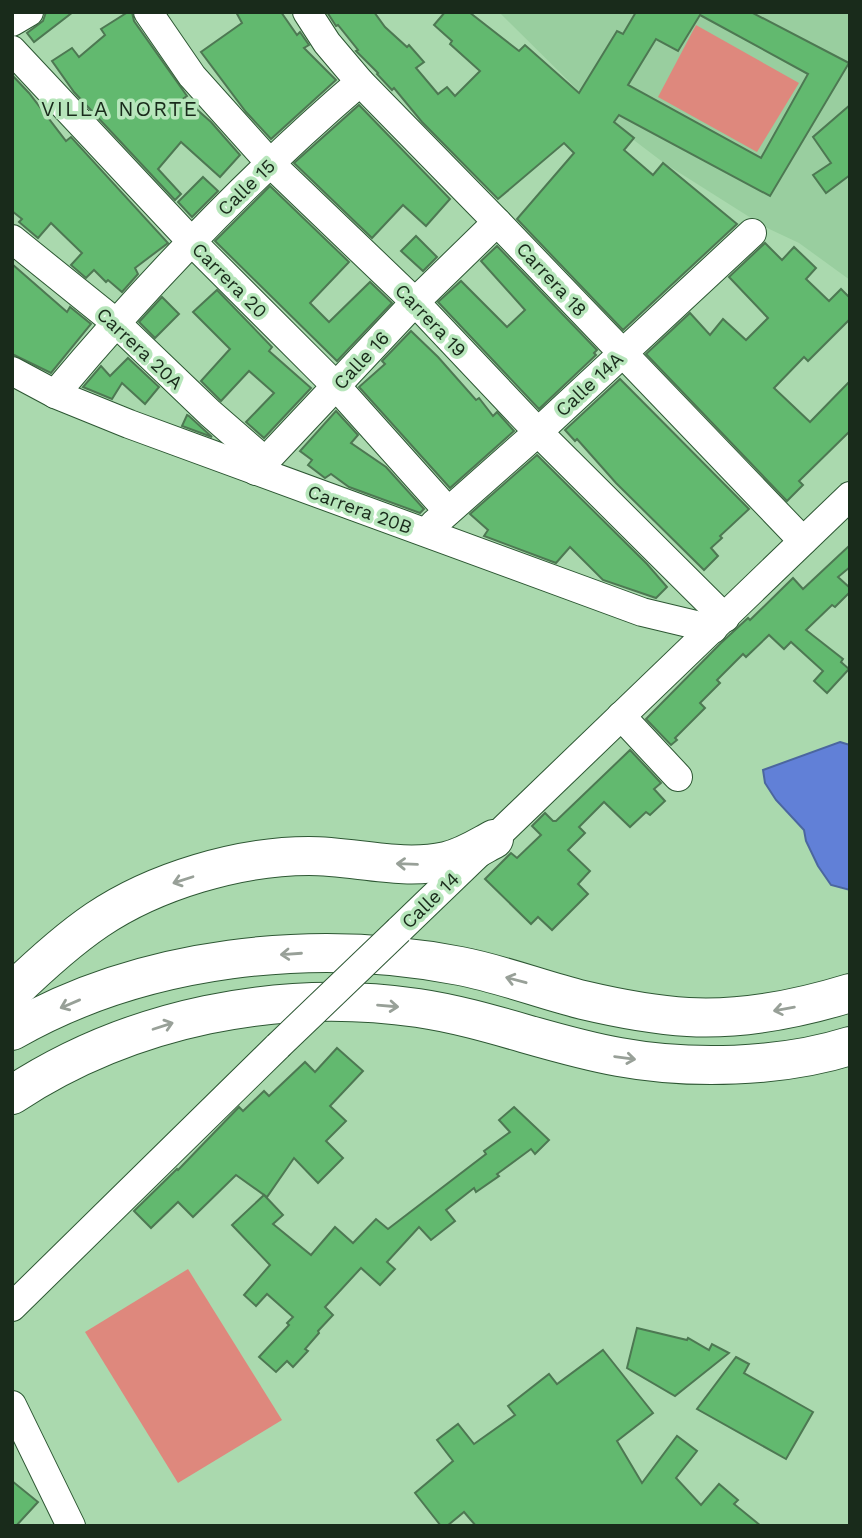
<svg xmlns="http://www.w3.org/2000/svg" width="862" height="1538" viewBox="0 0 862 1538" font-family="'Work Sans',sans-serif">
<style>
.built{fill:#99ce9f}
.green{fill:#de887d}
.water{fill:#6180d7;stroke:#4b669f;stroke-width:2}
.building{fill:#62b96f;stroke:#4d7852;stroke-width:2;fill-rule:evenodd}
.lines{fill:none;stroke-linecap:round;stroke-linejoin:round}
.minor-casing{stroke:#2d5733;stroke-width:30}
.highway-casing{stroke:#2d5733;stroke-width:40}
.minor{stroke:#fff;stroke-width:28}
.highway{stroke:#fff;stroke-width:38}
.minor-bridge-casing{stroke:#2d5733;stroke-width:30;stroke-linecap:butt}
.minor-bridge{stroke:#fff;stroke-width:28}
.oneway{stroke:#98a098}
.labels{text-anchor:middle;stroke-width:7;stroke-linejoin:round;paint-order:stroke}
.street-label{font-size:19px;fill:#192b1b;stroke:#b7e6bb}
.neighbourhood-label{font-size:21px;letter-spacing:2px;fill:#192b1b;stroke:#b7e6bb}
</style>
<rect width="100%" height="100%" fill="#aad9ae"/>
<polygon class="built" points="499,12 850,12 850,280 799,243 765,227 664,163 610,122"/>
<g class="green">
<polygon points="696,25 799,83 757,152 658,97"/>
<polygon points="188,1269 282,1420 178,1483 85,1332"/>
</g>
<polygon class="water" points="840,742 850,745 850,890 831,885 818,866 806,841 804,830 776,800 765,783 763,770"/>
<g class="building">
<polygon points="46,12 73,12 34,42 27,33 43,21"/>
<polygon points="128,12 132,12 134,21 187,96 184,98 211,122 240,155 220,177 181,142 158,169 181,194 175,200 74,92 52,61 72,48 79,57 105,35 101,29"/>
<polygon points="236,12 281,12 297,35 300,32 309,45 304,48 336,80 271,139 246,112 201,52 242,23"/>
<path d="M327,12h47l11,15 22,20 2,-2 15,17 -8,6 22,26 9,-7 8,9 25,-25 -30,-27 2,-3 -18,-16 11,-13h24l50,39 6,-6 54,48 38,-62 6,3 13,-22h115l98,51 -79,133 -151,-81 -5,7 20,16 -10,12 29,25 10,-12 74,61 -114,106 -106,-111 57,-66 -10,-10 -66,56 -76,-77 -28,-34 -2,2 -15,-16 1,-1 -22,-22 2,-1 -20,-25 -2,1zM700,15l108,59 -47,84 -133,-73 28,-46 22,12z"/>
<polygon points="12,75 29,93 66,141 71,137 168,243 135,268 138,274 122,292 108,280 106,282 94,270 86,278 71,265 82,253 51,223 38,238 19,222 22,219 12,211"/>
<polygon points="359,105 450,199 426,226 403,205 372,238 294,163"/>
<polygon points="850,105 850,175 826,193 813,175 831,163 813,137"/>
<polygon points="203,177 218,191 192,217 178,202"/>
<polygon points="270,186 349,262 310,303 329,322 370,282 392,303 337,361 215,241"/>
<polygon points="416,236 437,257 423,271 401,251"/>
<polygon points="765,243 782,260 794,247 816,268 806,279 829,301 841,289 850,298 850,319 808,361 804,357 774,388 810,422 850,381 850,431 799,481 803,485 787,501 646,354 690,313 710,335 723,319 746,340 768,318 729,277"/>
<polygon points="497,246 597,350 594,353 596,355 539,409 438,302 461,281 507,327 525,310 481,261"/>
<polygon points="12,264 67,312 70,307 91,324 51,373 12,354"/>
<polygon points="217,290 272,347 269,351 311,388 264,438 246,422 274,393 249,371 221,401 201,381 230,349 193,312"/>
<polygon points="162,297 179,314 155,338 139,322"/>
<polygon points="411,331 438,357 476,400 479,398 493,416 497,412 514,431 450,488 359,387 385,364 382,361"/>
<polygon points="128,358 159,387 145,404 122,383 112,399 83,387 101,366 110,376"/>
<polygon points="620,379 749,509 720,536 722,538 711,548 718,556 704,570 616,483 577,439 575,441 565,430"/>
<polygon points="336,411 358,435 351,443 386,467 424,509 420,513 349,487 331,474 325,478 308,465 312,460 300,451"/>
<polygon points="187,415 189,416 212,437 182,426"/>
<polygon points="537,455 647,564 667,587 656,598 603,580 570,547 556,563 484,536 488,530 470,514"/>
<polygon points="850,545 850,567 838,577 850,588 850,592 835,607 832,605 806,630 843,659 841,662 849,669 827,693 814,681 823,671 791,642 784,649 769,635 746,657 743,654 717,680 720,683 700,703 705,708 675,738 677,740 671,745 646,719 721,643 748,618 750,620 793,578 803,589"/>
<polygon points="630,750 661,783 654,789 665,801 650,815 646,812 630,827 604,802 579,827 585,833 568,850 590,871 578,884 588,894 552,930 538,917 531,924 485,879 511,853 517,858 541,835 532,826 545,813 553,821 556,821"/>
<polygon points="337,1048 363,1071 330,1106 346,1121 326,1141 343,1158 318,1183 294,1158 267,1197 236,1175 193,1217 178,1202 151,1228 134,1211 177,1169 178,1170 239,1107 243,1111 264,1091 269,1096 305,1062 315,1072"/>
<polygon points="514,1107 549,1140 535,1154 531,1149 497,1174 499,1176 476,1192 474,1188 446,1210 455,1221 431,1240 419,1227 387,1262 395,1269 380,1285 361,1268 325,1307 333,1315 318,1331 319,1333 305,1349 308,1351 293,1367 287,1361 276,1372 259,1357 289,1325 287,1323 293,1317 267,1294 256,1306 244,1295 270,1265 232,1225 264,1195 283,1215 273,1224 311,1255 335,1227 353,1243 376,1219 388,1229 486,1154 484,1151 510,1132 499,1120"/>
<polygon points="637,1328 687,1340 688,1338 709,1350 712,1344 729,1353 675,1396 627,1368"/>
<polygon points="603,1350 653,1413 617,1441 642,1483 677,1436 697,1451 676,1478 701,1505 719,1484 738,1500 734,1504 761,1526 476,1526 464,1512 447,1526 441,1526 415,1493 453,1461 437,1440 458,1424 474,1444 515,1415 508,1406 549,1374 557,1384"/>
<polygon points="736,1357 749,1364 744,1373 813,1412 786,1459 697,1409"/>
<polygon points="12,1481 38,1502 16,1526 12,1526"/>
</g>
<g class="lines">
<defs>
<g id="minor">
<polyline points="148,12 192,76 270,163 415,302 538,432 725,618"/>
<polyline points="307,12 327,43 360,82 497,222 803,541"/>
<polyline points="12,22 29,12"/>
<polyline points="12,50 191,241 336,386 448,511"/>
<polyline points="12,239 115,322 210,413 265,461"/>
<polyline points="12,371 55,394 129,424 642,612 713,629"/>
<path d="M55,394c94,-112 194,-217 305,-312"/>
<polyline points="256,471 415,302 497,222"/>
<polyline points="434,524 538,432 752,233"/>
<polyline points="621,716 678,777"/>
<polyline points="399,930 850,496"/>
<polyline points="12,1307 278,1046"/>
<polyline points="12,1405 71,1526"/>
</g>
<g id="highway">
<path d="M12,992c27,-26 54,-51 85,-72 58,-39 142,-64 212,-64 45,0 92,15 137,5 18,-4 33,-14 48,-22"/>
<path d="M12,1031c131,-75 302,-94 448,-65 42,8 82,24 123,34 34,8 70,15 105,17 54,3 110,-8 162,-24"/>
<path d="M12,1095c119,-78 266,-107 406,-87 68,10 133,37 201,49 71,13 161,11 231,-11"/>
</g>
</defs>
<use href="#minor" class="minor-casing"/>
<use href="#highway" class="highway-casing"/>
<use href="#minor" class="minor"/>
<use href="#highway" class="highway"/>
<defs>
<polyline id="minor-bridge" points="278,1046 399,930"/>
</defs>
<use href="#minor-bridge" class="minor-bridge-casing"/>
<use href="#minor-bridge" class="minor-bridge"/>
</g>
<defs><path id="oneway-shaft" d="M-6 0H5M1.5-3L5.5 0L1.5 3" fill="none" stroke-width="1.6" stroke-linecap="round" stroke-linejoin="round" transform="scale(1.75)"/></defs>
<g class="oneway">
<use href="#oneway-shaft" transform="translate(407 864) rotate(-178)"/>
<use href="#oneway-shaft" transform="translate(183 880) rotate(162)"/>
<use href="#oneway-shaft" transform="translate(291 954) rotate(176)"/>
<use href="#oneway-shaft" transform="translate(516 980) rotate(-165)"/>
<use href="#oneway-shaft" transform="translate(70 1004) rotate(157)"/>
<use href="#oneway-shaft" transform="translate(388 1006) rotate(5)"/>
<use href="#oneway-shaft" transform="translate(784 1009) rotate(170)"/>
<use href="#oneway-shaft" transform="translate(163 1026) rotate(-18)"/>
<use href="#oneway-shaft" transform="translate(625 1058) rotate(8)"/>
</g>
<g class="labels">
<g class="street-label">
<text transform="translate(246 187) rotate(-44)" y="7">Calle 15</text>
<text transform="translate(552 279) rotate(47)" y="7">Carrera 18</text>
<text transform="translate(230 280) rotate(45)" y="7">Carrera 20</text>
<text transform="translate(431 320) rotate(46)" y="7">Carrera 19</text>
<text transform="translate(140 348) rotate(43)" y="7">Carrera 20A</text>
<text transform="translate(361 360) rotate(-47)" y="7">Calle 16</text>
<text transform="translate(589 384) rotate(-43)" y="7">Calle 14A</text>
<text transform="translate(360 509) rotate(20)" y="7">Carrera 20B</text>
<text transform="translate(430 900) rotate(-44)" y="7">Calle 14</text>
</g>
<g class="neighbourhood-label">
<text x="120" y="116">VILLA NORTE</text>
</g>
</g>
<rect width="862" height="1538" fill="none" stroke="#192b1b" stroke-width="28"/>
</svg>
